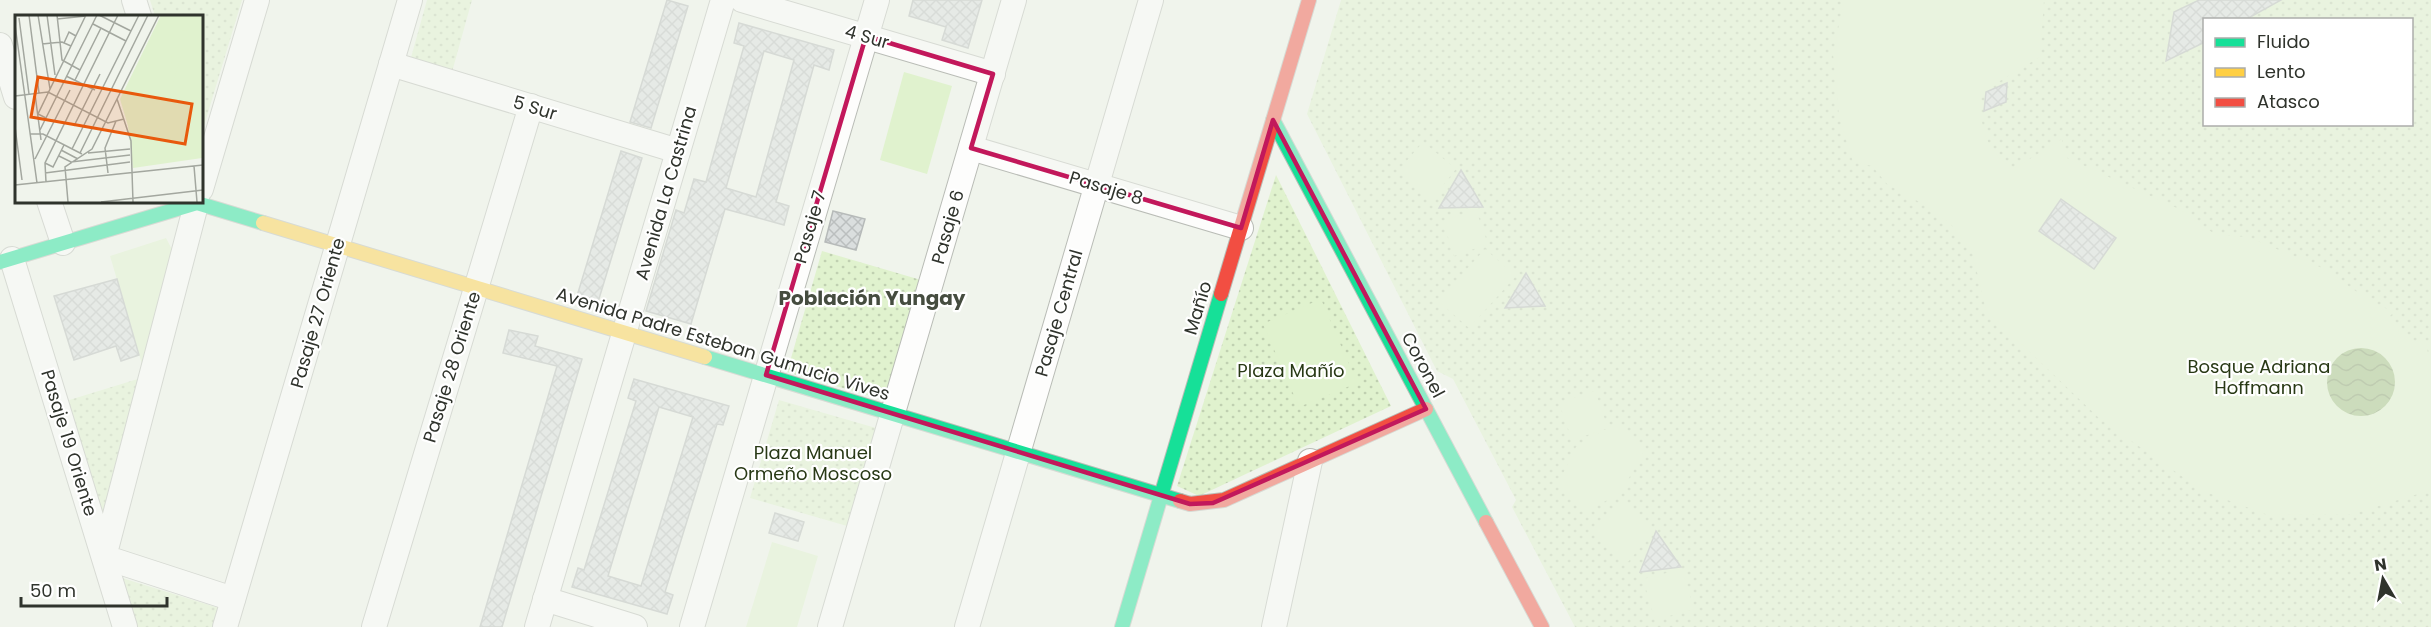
<svg xmlns="http://www.w3.org/2000/svg" width="2431" height="627" viewBox="0 0 2431 627" font-family="Poppins,sans-serif">
<style>
.grass{fill:url(#grass-dots);fill-rule:evenodd}
.garden{fill:#e0f2ce}
.water{fill:url(#water-waves)}
.building{fill:url(#building-cross-hatch);stroke:#b6bab9;stroke-width:1.5;fill-rule:evenodd}
.lines{fill:none;stroke-linecap:round;stroke-linejoin:round}
.street-casing{stroke:#b9bcb6;stroke-width:26}
.fast-casing{stroke:#b9bcb6;stroke-width:16}
.slow-casing{stroke:#b9bcb6;stroke-width:16}
.jam-casing{stroke:#b9bcb6;stroke-width:16}
.street{stroke:#fdfdfc;stroke-width:24}
.fast{stroke:#16e098;stroke-width:14}
.slow{stroke:#ffcf43;stroke-width:14}
.jam{stroke:#f24e42;stroke-width:14}
.marked{fill:none;stroke:#c2185b;stroke-width:4.5;stroke-linejoin:round}
.labels{text-anchor:middle;stroke-width:4.5;stroke-linejoin:round;paint-order:stroke}
.street-label{font-size:18px;fill:#2f332c;stroke:#fff}
.park-label{font-size:18px;fill:#283915;stroke:#fff}
.neighbourhood-label{font-size:20px;font-weight:bold;fill:#454c3f;stroke:#fff}
.inset-road{fill:none;stroke:#a3a79f;stroke-width:1.5}
.view{fill:#e8590c;fill-opacity:0.15;stroke:#e8590c;stroke-width:3}
.inset-edge{fill:none;stroke:#2f332c;stroke-width:3}
</style>
<defs>
<pattern id="grass-dots" width="8" height="8" patternUnits="userSpaceOnUse" patternTransform="scale(1.5)"><rect width="8" height="8" fill="#e0f2ce"/><path d="M2 2h.1M6 6h.1" fill="none" stroke="#c0d0b1" stroke-width="1.8" stroke-linecap="round"/></pattern>
<pattern id="water-waves" width="16" height="10" patternUnits="userSpaceOnUse" patternTransform="scale(1.5)"><rect width="16" height="10" fill="#a0be80"/><path d="M0 5q4-4 8 0t8 0" fill="none" stroke="#839b69"/></pattern>
<pattern id="building-cross-hatch" width="8" height="8" patternUnits="userSpaceOnUse" patternTransform="scale(1.5)"><rect width="8" height="8" fill="#dadede"/><path d="M0 0l8 8M0 8l8-8" fill="none" stroke="#bbbfbf"/></pattern>
</defs>
<rect width="100%" height="100%" fill="#f0f4ec"/>
<g class="grass">
<polygon points="150,0 242,0 203,129 201,128 201,16 155,16"/>
<polygon points="427,0 472,0 452,72 410,61"/>
<path d="M1341,0h1090v627h-856l-63,-120 4,-7 -63,-121 -16,-8 -130,-257zM2204,20h208v104h-208z"/>
<polygon points="1276,175 1391,406 1199,496 1177,486"/>
<polygon points="822,251 921,280 885,400 787,372"/>
<polygon points="141,378 104,526 66,401"/>
<polygon points="779,400 876,428 847,526 750,498"/>
<polygon points="122,578 222,609 216,627 137,627"/>
</g>
<g class="garden">
<path d="M1844,0h200l-4,57 -60,36c0,30 4,61 35,75l47,-29v9l5,10 112,51 37,26 32,2 72,30 52,35 22,10 -7,7c13,12 19,26 38,21l6,26v124l-79,24 -84,1 -65,-24 -103,-72 -114,-109 -14,-59 -22,-28 -29,-20 -34,-19 -15,-18 -19,-4 -14,-46 -6,-62z"/>
<polygon points="904,72 952,86 927,174 880,160"/>
<polygon points="1423,142 1456,169 1432,199 1398,171"/>
<polygon points="1476,210 1488,244 1454,256 1443,221"/>
<polygon points="166,238 176,257 144,371 110,256"/>
<polygon points="1485,249 1516,276 1469,328 1438,301"/>
<polygon points="1321,299 1357,383 1299,407 1263,324"/>
<polygon points="1595,391 1608,428 1616,423 1646,448 1621,492 1585,513 1557,486 1576,447 1606,429 1572,440 1559,403"/>
<polygon points="1621,502 1654,531 1628,562 1594,533"/>
<polygon points="772,542 818,556 797,627 746,627"/>
<polygon points="1682,569 1694,609 1655,620 1643,579"/>
</g>
<circle class="water" cx="2361" cy="382" r="34"/>
<g class="building">
<polygon points="667,0 688,6 651,128 630,122"/>
<polygon points="913,0 982,0 968,48 942,40 946,27 909,16"/>
<polygon points="2199,0 2281,0 2245,20 2205,20 2205,42 2166,61 2174,12"/>
<path d="M739,23l95,27 -5,20 -15,-5 -38,137 13,4 -5,19 -59,-16 -34,115 -45,-13 30,-101 8,3 10,-34 12,3 38,-136 -10,-3zM764,51l30,9 -38,137 -30,-9z"/>
<polygon points="2007,83 2006,102 1984,111 1986,92"/>
<polygon points="621,151 642,158 598,302 577,296"/>
<polygon points="1461,170 1483,207 1439,208"/>
<polygon points="2061,199 2116,238 2094,269 2039,231"/>
<polygon points="833,211 865,219 856,250 825,242"/>
<polygon points="1526,273 1545,306 1505,308"/>
<polygon points="117,279 139,355 121,361 116,346 74,360 54,296"/>
<polygon points="509,330 538,336 535,346 582,359 502,627 480,627 557,366 503,353"/>
<path d="M634,379l95,27 -6,19 -6,-1 -52,168 8,3 -6,19 -95,-27 6,-19 6,2 52,-169 -8,-3zM659,407l34,10 -52,169 -33,-10z"/>
<polygon points="775,513 804,522 798,541 769,533"/>
<polygon points="1656,531 1681,567 1640,572"/>
</g>
<g class="lines">
<defs>
<g id="street">
<polyline points="134,0 139,16"/>
<polyline points="742,0 993,74"/>
<polyline points="0,45 16,97"/>
<polyline points="391,64 678,151"/>
<polyline points="971,148 1241,228"/>
<polyline points="201,189 257,0"/>
<polyline points="49,201 63,243"/>
<polyline points="197,201 104,557 233,599"/>
<polyline points="12,259 125,627"/>
<polyline points="545,599 635,627"/>
<polyline points="225,627 410,0"/>
<polyline points="374,627 531,106"/>
<polyline points="537,627 723,0"/>
<polyline points="692,627 877,0"/>
<polyline points="830,627 1014,0"/>
<polyline points="967,627 1151,0"/>
<polyline points="1274,627 1310,461"/>
</g>
<g id="fast">
<polyline points="1273,120 1486,522"/>
<polyline points="0,262 197,203 263,223"/>
<polyline points="705,357 1180,501"/>
<polyline points="1122,627 1221,294"/>
</g>
<polyline id="slow" points="263,223 705,357"/>
<g id="jam">
<polyline points="1221,294 1309,0"/>
<polyline points="1180,501 1190,504 1224,500 1426,409"/>
<polyline points="1486,522 1542,627"/>
</g>
</defs>
<use href="#street" class="street-casing"/>
<use href="#fast" class="fast-casing"/>
<use href="#slow" class="slow-casing"/>
<use href="#jam" class="jam-casing"/>
<use href="#street" class="street"/>
<use href="#fast" class="fast"/>
<use href="#slow" class="slow"/>
<use href="#jam" class="jam"/>
</g>
<path d="M0 0H2431V627H0ZM866,36l127,38 -22,74 270,80 32,-108 153,289 -213,94 -23,1 -424,-129z" fill="#f0f4ec" fill-opacity=".55" fill-rule="evenodd"/>
<path class="marked" d="M866,36l127,38 -22,74 270,80 32,-108 153,289 -213,94 -23,1 -424,-129z"/>
<g class="labels">
<g class="street-label">
<text transform="translate(867 37) rotate(16)" y="6">4 Sur</text>
<text transform="translate(535 108) rotate(17)" y="6">5 Sur</text>
<text transform="translate(1106 188) rotate(17)" y="6">Pasaje 8</text>
<text transform="translate(666 193) rotate(-74)" y="6">Avenida La Castrina</text>
<text transform="translate(810 227) rotate(-74)" y="6">Pasaje 7</text>
<text transform="translate(948 227) rotate(-74)" y="6">Pasaje 6</text>
<text transform="translate(1198 308) rotate(-73)" y="6">Mañío</text>
<text transform="translate(318 313) rotate(-74)" y="6">Pasaje 27 Oriente</text>
<text transform="translate(1059 313) rotate(-74)" y="6">Pasaje Central</text>
<text transform="translate(723 344) rotate(17)" y="6">Avenida Padre Esteban Gumucio Vives</text>
<text transform="translate(1423 365) rotate(62)" y="6">Coronel</text>
<text transform="translate(452 367) rotate(-73)" y="6">Pasaje 28 Oriente</text>
<text transform="translate(69 443) rotate(73)" y="6">Pasaje 19 Oriente</text>
</g>
<g class="park-label">
<text x="2259" y="373">Bosque Adriana<tspan x="2259" dy="21">Hoffmann</tspan></text>
<text x="1291" y="377">Plaza Mañío</text>
<text x="813" y="459">Plaza Manuel<tspan x="813" dy="21">Ormeño Moscoso</tspan></text>
</g>
<g class="neighbourhood-label">
<text x="872" y="305">Población Yungay</text>
</g>
</g>
<g transform="translate(15 15)">
<rect width="188" height="188" fill="#f0f4ec"/>
<path d="M146,0h41v143l-69,10 -5,-42 -8,-27z" fill="#e0f2ce"/>
<path d="M168,15l5,1 -1,4 -20,69 -5,3 26,19 1,9 -7,1 -15,-9 -14,-22 19,-36 -1,-12z" fill="#e0f2ce"/>
<path class="inset-road" d="M14,0l10,78M23,0l12,74M32,0l8,60M42,0l5,45 18,10M84,0l32,16M4,3l10,76M42,4l29,-3M78,9l33,17M0,10l22,158M49,28l5,-11 7,4M27,29l20,-2 9,4M51,61l29,14M60,65l26,-52M20,79l6,46M0,81l33,-4 60,31 16,-4M102,84l14,42 2,61M31,103l-8,-4 48,-99M59,111l26,-52M0,112l7,53M25,115l57,-115M15,119h13l39,20M57,134l67,-134M46,135l17,9M65,138l68,-138M73,138l42,-4M44,141l12,6 59,-7M20,144l35,-69M30,148l8,4 11,-22M179,151l3,36M30,158l85,-11M93,158l-3,-25 11,-27M31,167l-1,-19 73,-148M0,170l188,-20M53,187l-3,-35 27,-18 67,-134M86,187l102,-12"/>
<path class="view" d="M23,62l154,27 -7,40 -154,-27z"/>
<rect width="188" height="188" class="inset-edge"/>
</g>
<rect x="2203" y="18" width="210" height="108" fill="#ffffff" stroke="#acadab" stroke-width="1.5"/>
<rect x="2215" y="38" width="30" height="9" fill="#16e098" stroke="#acadab" stroke-width="1.5"/>
<text x="2257" y="48" font-size="18" fill="#2f332c">Fluido</text>
<rect x="2215" y="68" width="30" height="9" fill="#ffcf43" stroke="#acadab" stroke-width="1.5"/>
<text x="2257" y="78" font-size="18" fill="#2f332c">Lento</text>
<rect x="2215" y="98" width="30" height="9" fill="#f24e42" stroke="#acadab" stroke-width="1.5"/>
<text x="2257" y="108" font-size="18" fill="#2f332c">Atasco</text>
<g transform="translate(2383 579) rotate(350)" stroke="#ffffff" stroke-width="4.5" paint-order="stroke">
<path d="M0-4.5L10 22L0 15L-10 22Z" fill="#2f332c"/>
<text y="-9" font-size="16" font-weight="bold" text-anchor="middle" fill="#2f332c">N</text>
</g>
<path d="M21 597v9h146v-9" fill="none" stroke="#2f332c" stroke-width="3"/>
<text x="30" y="597" font-size="18" fill="#2f332c" stroke="#ffffff" stroke-width="4.5" paint-order="stroke">50 m</text>
</svg>
